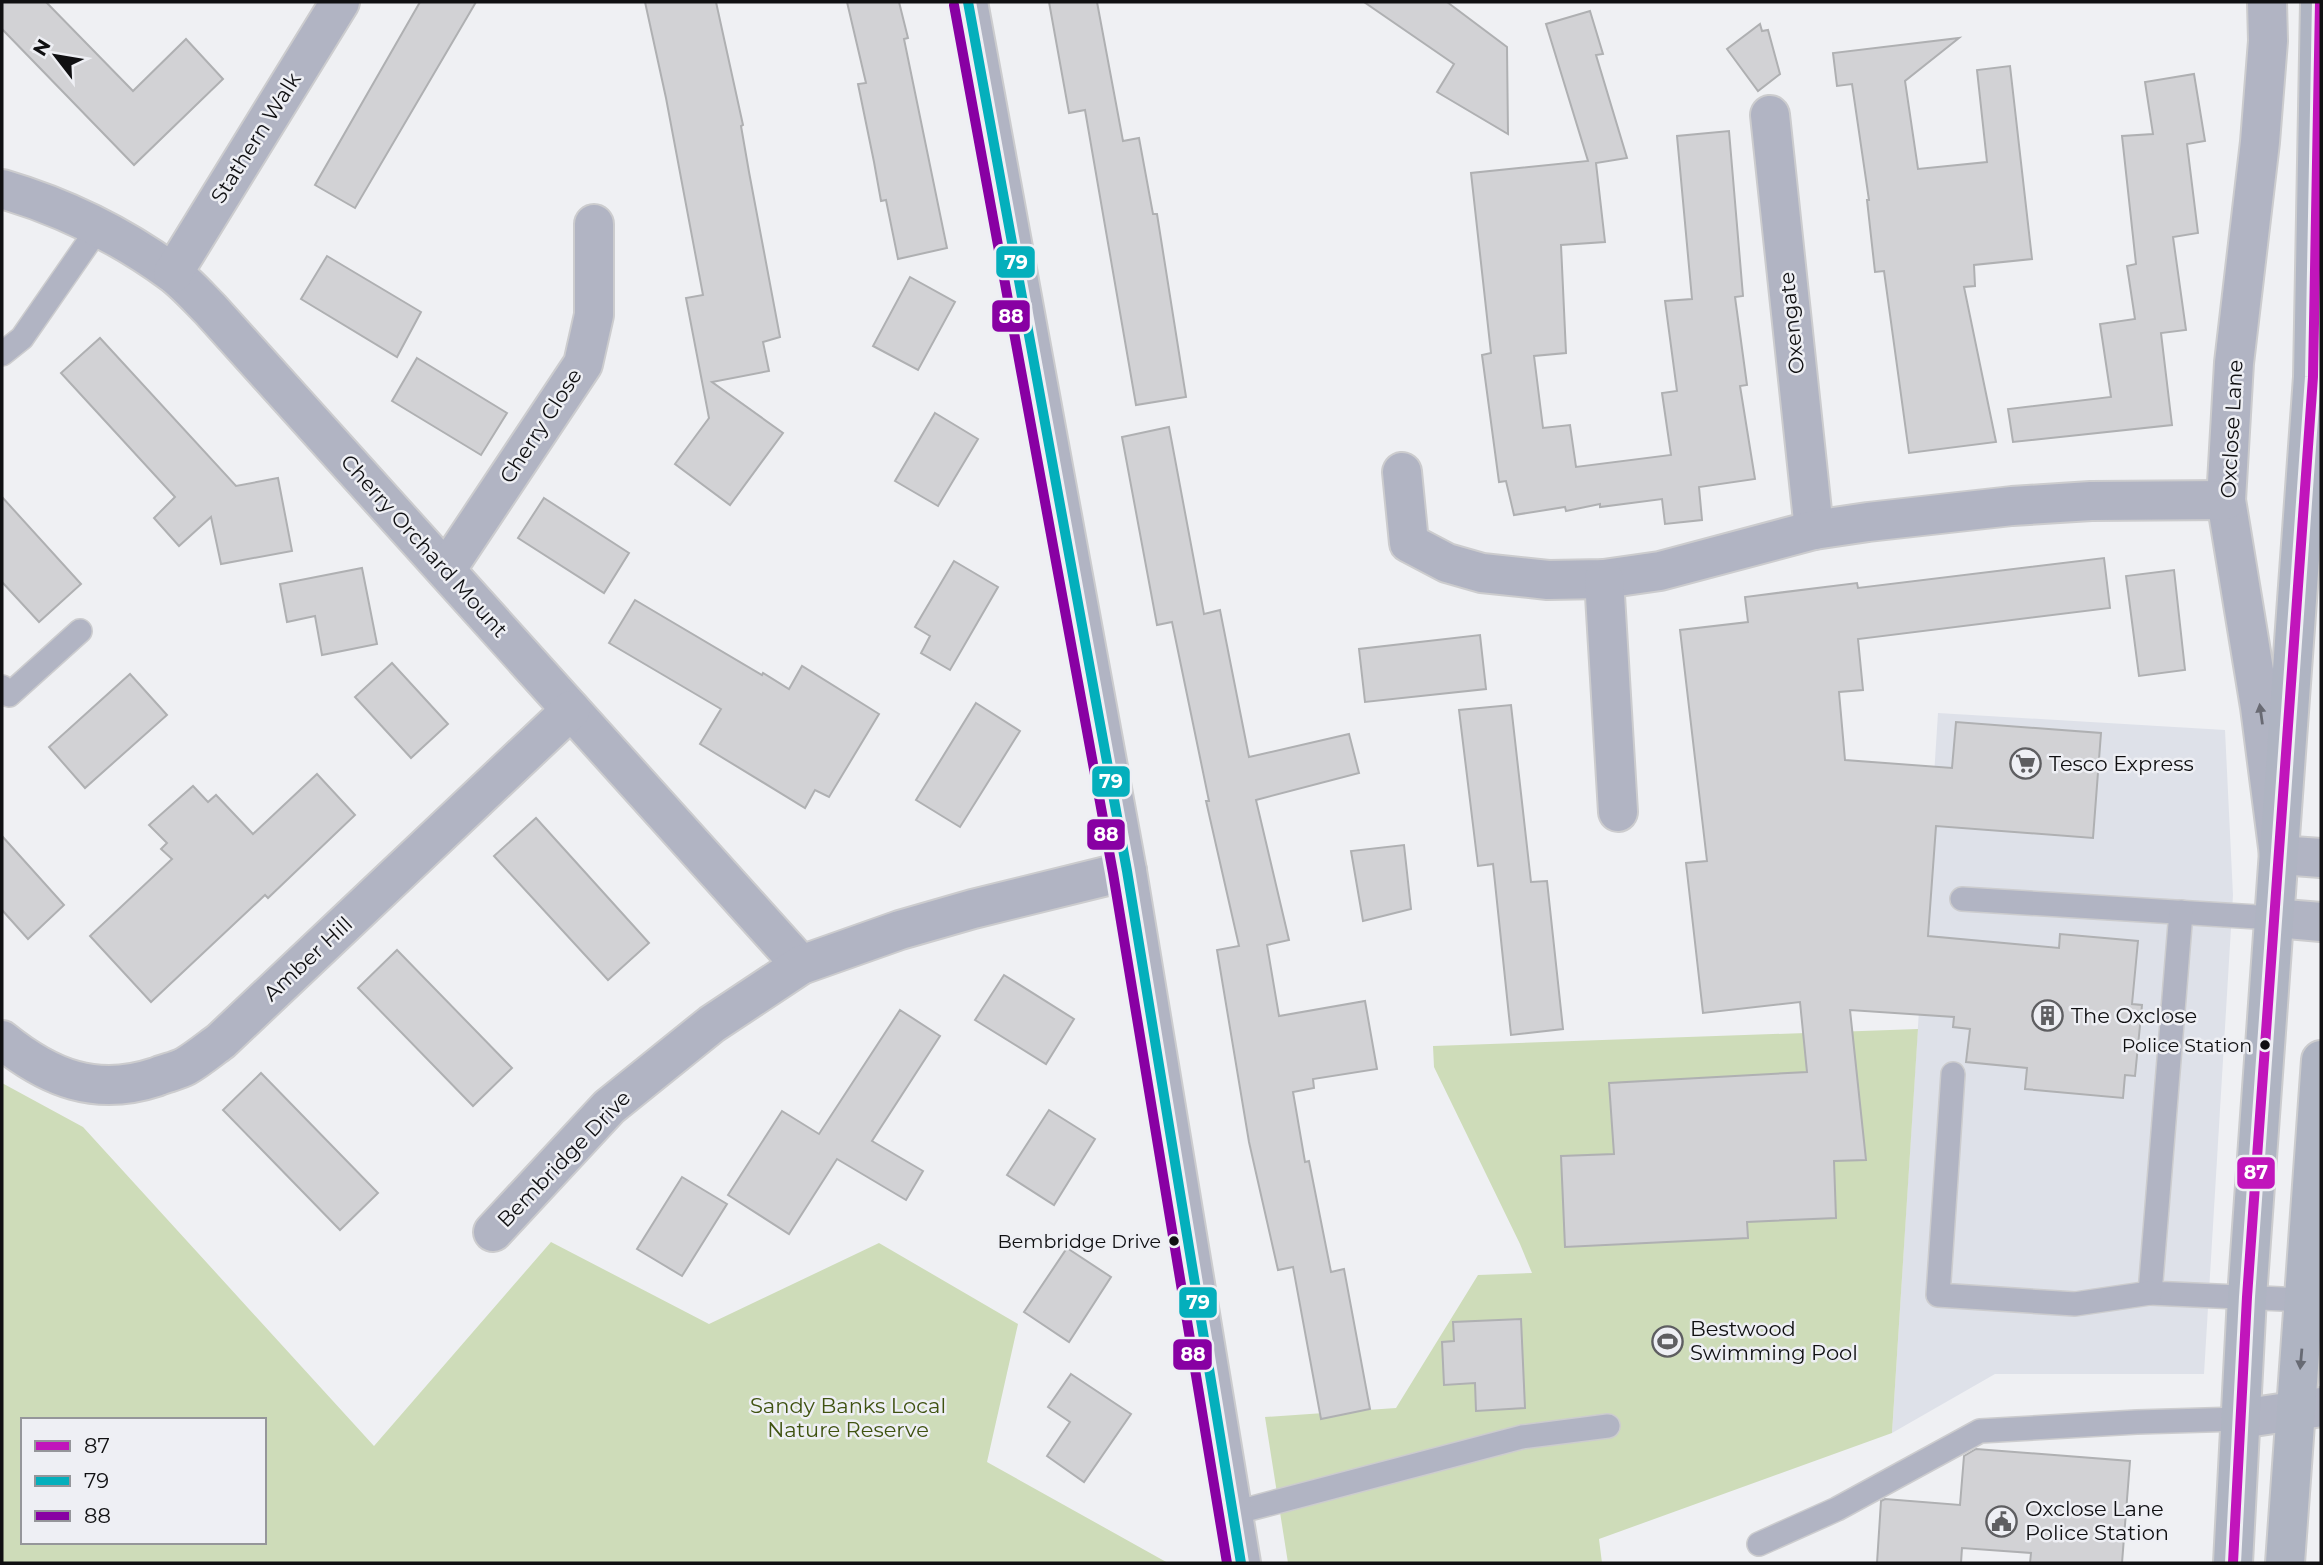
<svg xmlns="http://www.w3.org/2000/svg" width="2323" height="1565" viewBox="0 0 2323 1565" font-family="Montserrat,sans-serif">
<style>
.built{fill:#dee1e9}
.green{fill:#cedcb9;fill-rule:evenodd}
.building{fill:#d2d2d5;stroke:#afb0b2;stroke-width:2}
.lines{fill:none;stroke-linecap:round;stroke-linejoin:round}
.service-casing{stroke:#ccccce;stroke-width:26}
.minor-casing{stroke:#ccccce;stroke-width:42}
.secondary-casing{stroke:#ccccce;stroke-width:42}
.service{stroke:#b1b4c3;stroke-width:23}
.minor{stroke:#b1b4c3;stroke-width:38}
.secondary{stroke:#afb4c2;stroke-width:38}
.bus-1-casing{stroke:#eeeff4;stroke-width:16}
.bus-2-casing{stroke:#eeeff4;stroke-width:16}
.bus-3-casing{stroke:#eeeff4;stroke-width:16}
.bus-1{stroke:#c115bb;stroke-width:10}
.bus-2{stroke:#04afbc;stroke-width:10}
.bus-3{stroke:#8800a3;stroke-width:10}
.oneway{fill:#696a73}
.oneway2{fill:#676a73}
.bus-dot{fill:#101012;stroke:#eeeff4;stroke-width:2.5}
.labels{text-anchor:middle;stroke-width:5;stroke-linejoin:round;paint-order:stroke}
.bus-label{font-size:19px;fill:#101012;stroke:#eeeff4;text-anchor:end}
.street-label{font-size:21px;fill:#101012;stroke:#eeeff4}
.poi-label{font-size:21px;fill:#101012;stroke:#eeeff4;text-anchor:start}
.park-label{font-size:21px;fill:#3f5210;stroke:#eeeff4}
.line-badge{stroke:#eeeff4;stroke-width:2.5}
.badge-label{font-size:19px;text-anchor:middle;font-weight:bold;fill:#fff}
</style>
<rect width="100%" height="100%" fill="#eff0f3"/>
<polygon class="built" points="1938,713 2225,730 2233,895 2204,1374 1995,1374 1892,1433"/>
<g class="green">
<polygon points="1918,1029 1892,1433 1599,1539 1602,1563 1288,1563 1265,1417 1396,1408 1478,1275 1532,1273 1520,1244 1434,1067 1433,1046"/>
<path d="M2,1083l81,44 291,319 177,-204 158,82 170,-81 139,81 -31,138 181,101h-1166zM23,1420h241v122h-241z"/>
</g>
<g class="building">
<polygon points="2,2 46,2 133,91 186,39 223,79 134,165 2,29"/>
<polygon points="420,2 476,2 355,208 315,185"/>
<polygon points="645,2 716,2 743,125 741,126 749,172 780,337 763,342 769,371 712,382 783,433 730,505 675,464 709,418 686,298 703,295 666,98"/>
<polygon points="847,2 899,2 908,38 904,39 947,248 898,259 886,200 881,201 874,162 858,84 866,83"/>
<polygon points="1049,2 1097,2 1123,141 1139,138 1153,214 1157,214 1186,397 1136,405 1085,110 1069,113"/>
<polygon points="1364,2 1447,2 1507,47 1508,134 1437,92 1454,64"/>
<polygon points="1590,11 1603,54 1596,55 1627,158 1596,163 1605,242 1561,245 1566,353 1534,356 1543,428 1570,425 1576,467 1671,455 1662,393 1677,391 1665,301 1692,299 1677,136 1729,131 1743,296 1735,297 1747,385 1740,386 1755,479 1699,487 1702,520 1665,524 1662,499 1600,507 1600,504 1566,511 1565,507 1514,515 1506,481 1499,482 1482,355 1491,353 1471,173 1588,161 1546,24"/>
<polygon points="1760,24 1762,31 1768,30 1780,74 1758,91 1727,49"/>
<polygon points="1959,38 1905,81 1918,169 1987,162 1977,70 2010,66 2032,259 1974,265 1975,286 1964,287 1996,442 1909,453 1884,271 1875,272 1867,200 1869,200 1852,84 1837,86 1833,53"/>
<polygon points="2194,74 2205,141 2187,144 2198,233 2173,237 2186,330 2161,333 2172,425 2013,442 2008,409 2111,397 2100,324 2135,319 2127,266 2136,264 2122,136 2153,134 2145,82"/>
<polygon points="327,256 421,312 397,357 301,299"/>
<polygon points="910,277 955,302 918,370 873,346"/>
<polygon points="100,338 236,486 278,478 292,551 221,564 211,517 179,546 154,518 175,497 61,373"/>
<polygon points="417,358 507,413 481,455 392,401"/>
<polygon points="935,413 978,439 938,506 895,481"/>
<polygon points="1169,427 1204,614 1220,610 1249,757 1349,734 1359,773 1256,800 1289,940 1267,945 1279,1016 1365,1001 1377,1069 1313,1079 1314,1088 1293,1092 1305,1162 1309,1161 1331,1272 1344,1269 1370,1409 1321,1419 1293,1267 1278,1270 1249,1142 1217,950 1239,946 1206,801 1209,801 1172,622 1157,625 1122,437"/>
<polygon points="2,497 81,584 39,622 2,582"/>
<polygon points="544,498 629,553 604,593 518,538"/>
<polygon points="2104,558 2110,608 1858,639 1863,690 1839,692 1845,760 1952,768 1956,722 2101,733 2093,838 1936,826 1928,936 2059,948 2060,934 2138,941 2132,1004 2142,1005 2135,1076 2125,1075 2123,1098 2025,1089 2027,1068 1966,1062 1970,1029 1953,1027 1954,1017 1850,1010 1866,1160 1834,1161 1836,1218 1747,1222 1748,1238 1565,1247 1561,1156 1614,1154 1609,1083 1807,1072 1800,1002 1703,1013 1686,863 1707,861 1680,630 1748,622 1745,597 1857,583 1858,588"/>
<polygon points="954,561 998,587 950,670 921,653 930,636 915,627"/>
<polygon points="362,568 377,644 322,655 315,616 287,622 280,584"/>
<polygon points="2174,570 2185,670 2139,676 2126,576"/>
<polygon points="635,600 762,675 763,673 789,689 802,666 879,714 829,797 815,790 805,808 700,744 721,709 609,643"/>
<polygon points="1480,635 1486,689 1365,702 1359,649"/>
<polygon points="392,663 448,724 411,758 355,697"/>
<polygon points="130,674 167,715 85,788 49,747"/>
<polygon points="976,703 1020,731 960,827 916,800"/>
<polygon points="1511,705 1531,882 1547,881 1563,1029 1511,1035 1493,864 1478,866 1459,710"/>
<polygon points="317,774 355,815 268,898 265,895 151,1002 90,936 172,859 161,849 167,843 149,825 193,786 208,802 216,795 253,834"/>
<polygon points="536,818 649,943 608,980 494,856"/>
<polygon points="2,836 64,905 28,939 2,910"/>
<polygon points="1404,845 1411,909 1363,921 1351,851"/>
<polygon points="397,950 512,1068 473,1106 358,988"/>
<polygon points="1004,975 1074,1019 1046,1064 975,1020"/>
<polygon points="900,1010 940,1036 872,1141 923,1171 906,1200 837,1159 789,1234 728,1195 782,1111 819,1134"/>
<polygon points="261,1073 378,1193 340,1230 223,1110"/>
<polygon points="1049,1110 1095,1139 1054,1205 1007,1175"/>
<polygon points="682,1177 727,1204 682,1276 637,1249"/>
<polygon points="1067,1248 1111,1277 1069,1342 1024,1312"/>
<polygon points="1521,1319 1525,1408 1476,1411 1475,1383 1444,1385 1442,1342 1454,1341 1453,1322"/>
<polygon points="1071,1374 1131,1414 1084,1482 1047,1456 1070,1422 1048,1407"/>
<polygon points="1976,1449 2130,1461 2122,1563 2030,1563 2031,1553 1962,1548 1961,1563 1877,1563 1881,1501 1885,1499 1960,1505 1964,1456"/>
</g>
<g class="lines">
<defs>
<g id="service">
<polyline points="2,354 22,338 99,227"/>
<polyline points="2,687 9,695 80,631"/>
<polyline points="1962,899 2274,918"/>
<polyline points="2181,912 2150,1293 2306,1300"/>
<polyline points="1953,1074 1938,1295 2075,1304 2150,1293"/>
<polyline points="1234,1513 1522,1437 1608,1426"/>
<polyline points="1759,1544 1837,1509 1980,1431 2137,1422 2240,1419"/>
</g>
<g id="minor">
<polyline points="968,2 1127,871 1241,1563"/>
<polyline points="2267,2 2268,41 2260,142 2234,363 2226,500 2260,707 2279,855 2321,858"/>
<polyline points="1770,115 1814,530"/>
<path d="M2,189c61,18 117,45 169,83 14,10 27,25 39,37l591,656"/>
<polyline points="173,273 340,2"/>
<polyline points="1402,472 1409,543 1447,563 1482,573 1548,580 1604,579 1660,571 1814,530 1868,522 2012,506 2091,501 2226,500"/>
<polyline points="446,570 583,364 594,315 594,224"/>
<polyline points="1604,579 1618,812"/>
<polyline points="2274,918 2321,922"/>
<path d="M2,1040c47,38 94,57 154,37 9,-4 21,-6 30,-11 12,-7 24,-17 35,-25l350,-331"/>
<polyline points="493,1232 609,1107 712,1024 801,965 900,930 973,909 1127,871"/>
<polyline points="2240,1419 2321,1407"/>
</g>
<g id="secondary">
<polyline points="2233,1563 2247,1297 2313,377 2320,2"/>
<polyline points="2285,1563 2321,1060"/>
</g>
</defs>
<use href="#service" class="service-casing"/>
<use href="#minor" class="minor-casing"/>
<use href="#secondary" class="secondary-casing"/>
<use href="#service" class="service"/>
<use href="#minor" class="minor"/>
<use href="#secondary" class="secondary"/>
<defs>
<polyline id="bus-1" points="2233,1563 2247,1297 2313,377 2320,2"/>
<polyline id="bus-2" points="968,2 1127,871 1241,1563"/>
<polyline id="bus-3" points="954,5 1113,873 1227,1563"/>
</defs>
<use href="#bus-1" class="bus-1-casing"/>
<use href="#bus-2" class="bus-2-casing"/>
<use href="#bus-3" class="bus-3-casing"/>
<use href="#bus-1" class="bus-1"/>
<use href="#bus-2" class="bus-2"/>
<use href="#bus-3" class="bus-3"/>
</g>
<defs><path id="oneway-solid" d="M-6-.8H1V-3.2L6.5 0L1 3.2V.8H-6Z" transform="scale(1.75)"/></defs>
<use class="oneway" href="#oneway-solid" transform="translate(2261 714) rotate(-98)"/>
<use class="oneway2" href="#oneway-solid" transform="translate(2301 1359) rotate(95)"/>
<defs>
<symbol id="supermarket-ring" viewBox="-11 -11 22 22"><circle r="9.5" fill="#eeeff4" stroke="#5e5e61" stroke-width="1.5"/><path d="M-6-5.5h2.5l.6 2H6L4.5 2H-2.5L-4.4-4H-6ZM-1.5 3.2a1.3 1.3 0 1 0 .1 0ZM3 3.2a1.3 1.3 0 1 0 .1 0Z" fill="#5e5e61"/></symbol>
<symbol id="building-ring" viewBox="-11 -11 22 22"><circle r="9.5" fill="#eeeff4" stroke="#5e5e61" stroke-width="1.5"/><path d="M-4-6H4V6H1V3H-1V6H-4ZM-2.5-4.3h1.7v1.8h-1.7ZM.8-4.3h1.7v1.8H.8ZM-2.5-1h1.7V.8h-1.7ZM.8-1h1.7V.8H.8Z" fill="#5e5e61"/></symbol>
<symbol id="stadium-ring" viewBox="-11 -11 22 22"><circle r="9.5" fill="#eeeff4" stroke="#5e5e61" stroke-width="1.5"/><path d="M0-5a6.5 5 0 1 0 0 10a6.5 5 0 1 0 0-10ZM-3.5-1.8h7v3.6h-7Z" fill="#5e5e61"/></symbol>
<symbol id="civic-ring" viewBox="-11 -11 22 22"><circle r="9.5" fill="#eeeff4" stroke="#5e5e61" stroke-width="1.5"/><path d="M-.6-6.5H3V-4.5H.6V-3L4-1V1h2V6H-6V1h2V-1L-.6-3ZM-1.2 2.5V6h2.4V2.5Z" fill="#5e5e61"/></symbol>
</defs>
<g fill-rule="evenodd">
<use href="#supermarket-ring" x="2008" y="746" width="35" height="35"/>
<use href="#building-ring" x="2030" y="998" width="35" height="35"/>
<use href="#stadium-ring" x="1650" y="1324" width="35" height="35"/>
<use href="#civic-ring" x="1984" y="1504" width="35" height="35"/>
</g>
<g class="bus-dot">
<circle cx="2265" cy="1045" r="6"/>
<circle cx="1174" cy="1241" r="6"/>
</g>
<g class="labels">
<g class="bus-label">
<text x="2252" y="1052">Police Station</text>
<text x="1161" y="1248">Bembridge Drive</text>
</g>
<g class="street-label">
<text transform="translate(256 138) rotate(-58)" y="7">Stathern Walk</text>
<text transform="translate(1792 323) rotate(-96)" y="7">Oxengate</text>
<text transform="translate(541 426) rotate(-57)" y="7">Cherry Close</text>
<text transform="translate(2232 429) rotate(-87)" y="7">Oxclose Lane</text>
<text transform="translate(424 546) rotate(48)" y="7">Cherry Orchard Mount</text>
<text transform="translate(308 959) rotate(-43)" y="7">Amber Hill</text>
<text transform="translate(564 1159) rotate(-46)" y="7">Bembridge Drive</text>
</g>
<g class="poi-label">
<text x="2049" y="771">Tesco Express</text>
<text x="2071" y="1023">The Oxclose</text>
<text x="1690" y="1336">Bestwood<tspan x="1690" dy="24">Swimming Pool</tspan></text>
<text x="2025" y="1516">Oxclose Lane<tspan x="2025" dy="24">Police Station</tspan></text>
</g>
<g class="park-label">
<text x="848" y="1413">Sandy Banks Local<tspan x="848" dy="24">Nature Reserve</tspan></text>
</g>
</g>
<g class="line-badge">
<rect x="995" y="245" width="41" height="34" rx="7" fill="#04afbc"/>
<rect x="991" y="299" width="40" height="34" rx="7" fill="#8800a3"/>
<rect x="1091" y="765" width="40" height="33" rx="7" fill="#04afbc"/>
<rect x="1086" y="818" width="40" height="33" rx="7" fill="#8800a3"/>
<rect x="2236" y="1156" width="40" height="34" rx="7" fill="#c115bb"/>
<rect x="1178" y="1286" width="40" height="33" rx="7" fill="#04afbc"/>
<rect x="1172" y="1338" width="41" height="33" rx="7" fill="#8800a3"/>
</g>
<g class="badge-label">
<text x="1016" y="269">79</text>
<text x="1011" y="323">88</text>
<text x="1111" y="788">79</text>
<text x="1106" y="841">88</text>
<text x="2256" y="1179">87</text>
<text x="1198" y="1309">79</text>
<text x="1193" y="1361">88</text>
</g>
<rect width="2323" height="1565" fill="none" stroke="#101012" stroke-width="7"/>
<rect x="21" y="1418" width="245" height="126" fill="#eeeff4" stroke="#95969a" stroke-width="2"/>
<rect x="35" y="1441" width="35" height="10" fill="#c115bb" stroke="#95969a" stroke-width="2"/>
<text x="84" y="1453" font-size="21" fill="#101012">87</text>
<rect x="35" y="1476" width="35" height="10" fill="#04afbc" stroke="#95969a" stroke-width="2"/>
<text x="84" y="1488" font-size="21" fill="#101012">79</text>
<rect x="35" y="1511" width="35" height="10" fill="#8800a3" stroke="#95969a" stroke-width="2"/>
<text x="84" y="1523" font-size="21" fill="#101012">88</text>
<g transform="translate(56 56) rotate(301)" stroke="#eeeff4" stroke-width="5" paint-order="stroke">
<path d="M0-5L12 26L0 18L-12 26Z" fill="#101012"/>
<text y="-10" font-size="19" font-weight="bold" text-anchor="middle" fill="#101012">N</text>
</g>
</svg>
